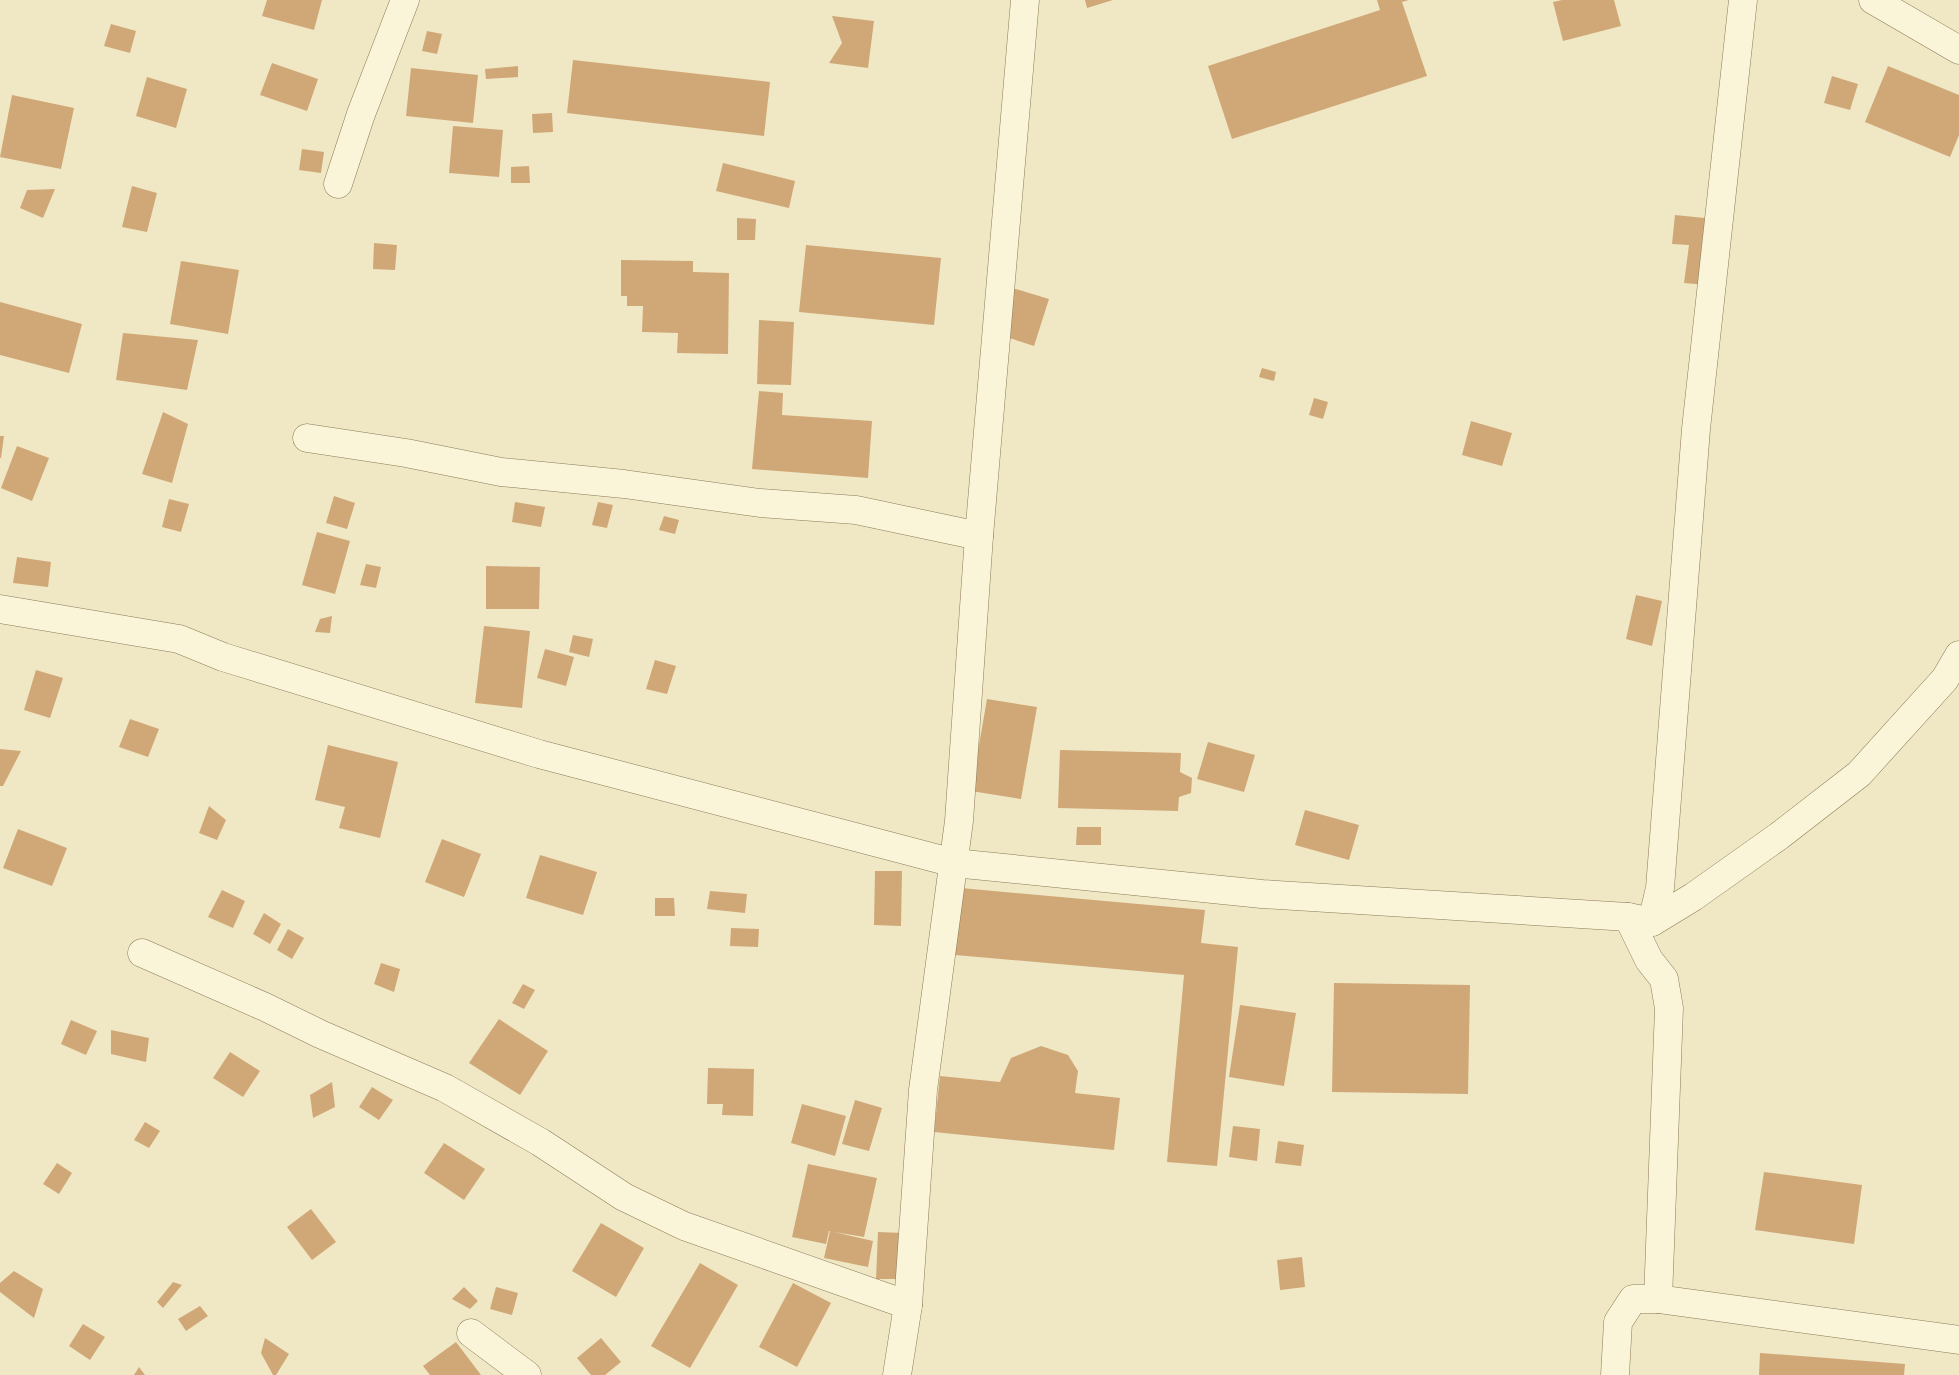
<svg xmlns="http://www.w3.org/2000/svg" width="1959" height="1375" viewBox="0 0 1959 1375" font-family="Merriweather,serif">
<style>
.building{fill:#d0a878}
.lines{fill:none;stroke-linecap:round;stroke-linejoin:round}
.street-casing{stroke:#8c7a59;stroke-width:29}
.street{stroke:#faf4d8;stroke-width:28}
</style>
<rect width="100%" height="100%" fill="#f0e8c4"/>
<g class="building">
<polygon points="267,0 322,0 314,30 262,16"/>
<polygon points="1085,0 1113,0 1087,8"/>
<polygon points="1377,0 1409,0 1402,2 1427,76 1232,139 1208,66 1380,10"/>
<polygon points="1562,0 1614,0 1621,26 1563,41 1553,2"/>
<polygon points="832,16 874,21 868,68 829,63 842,43"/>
<polygon points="111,24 136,31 130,53 104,46"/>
<polygon points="427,31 442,34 437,54 422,51"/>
<polygon points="573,60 770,82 764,136 567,113"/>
<polygon points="272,63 318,79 307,111 260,95"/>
<polygon points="518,66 518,77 486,79 485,69"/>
<polygon points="1888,66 1959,95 1959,135 1950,157 1865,122"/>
<polygon points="411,68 478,75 473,123 406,116"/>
<polygon points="1832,76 1858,84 1850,110 1824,103"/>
<polygon points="147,77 187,89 176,128 136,116"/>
<polygon points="12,95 74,108 61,169 0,157"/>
<polygon points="552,113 553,132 533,133 532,114"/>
<polygon points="453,126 503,130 499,177 449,173"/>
<polygon points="302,149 324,152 321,173 299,170"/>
<polygon points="723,163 795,181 789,208 716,191"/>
<polygon points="529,166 530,183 511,183 511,167"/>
<polygon points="132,186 157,193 147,232 122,227"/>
<polygon points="55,189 43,218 20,208 27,190"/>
<polygon points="1675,215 1715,219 1707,285 1684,283 1689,245 1672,244"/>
<polygon points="737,218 756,219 755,240 737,240"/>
<polygon points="374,243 397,245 395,270 373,269"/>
<polygon points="806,245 941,258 934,325 799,312"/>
<polygon points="621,260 693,261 693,272 729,273 728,354 677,353 678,333 642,332 643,306 627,306 627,296 621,296"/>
<polygon points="181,261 239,270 228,334 170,324"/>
<polygon points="1009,287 1049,299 1034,346 994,333"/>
<polygon points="0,302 82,324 69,373 0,355"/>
<polygon points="759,320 794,322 791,385 757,384"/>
<polygon points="123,333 198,340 187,390 116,380"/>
<polygon points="1262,368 1276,372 1274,381 1259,377"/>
<polygon points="759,391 783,393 782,415 872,421 868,478 752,469"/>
<polygon points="1314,398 1328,402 1323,419 1309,415"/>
<polygon points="163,412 188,424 172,483 142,474"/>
<polygon points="1471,421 1512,433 1502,466 1462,455"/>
<polygon points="0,436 4,436 1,458 0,458"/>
<polygon points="17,446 49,458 32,501 1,488"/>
<polygon points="334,496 355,503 347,529 326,523"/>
<polygon points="169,499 189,504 181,532 162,527"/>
<polygon points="515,502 545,507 541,527 512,522"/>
<polygon points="598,502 613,505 607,528 592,525"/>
<polygon points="664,516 679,520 675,534 659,530"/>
<polygon points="317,532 350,541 335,594 302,585"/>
<polygon points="17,557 51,562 48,587 13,583"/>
<polygon points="366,564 381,567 376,588 360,585"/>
<polygon points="486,566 540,567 539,609 486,609"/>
<polygon points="1636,595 1662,601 1652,646 1626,639"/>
<polygon points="332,616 330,633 315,632 320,619"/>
<polygon points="484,626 530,631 522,708 475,703"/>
<polygon points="573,635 593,639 589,657 569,652"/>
<polygon points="545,649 574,657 566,686 537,678"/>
<polygon points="655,660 676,666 667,694 646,689"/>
<polygon points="36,670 63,678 50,718 24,710"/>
<polygon points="987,699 1037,707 1021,799 971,791"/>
<polygon points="130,719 159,729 148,757 119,747"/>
<polygon points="1208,742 1255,755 1244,792 1197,779"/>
<polygon points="328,745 398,762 380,838 339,828 345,807 315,800"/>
<polygon points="0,749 21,751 3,786 0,786"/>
<polygon points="1060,750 1181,753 1180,772 1192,778 1191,793 1179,797 1178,811 1058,808"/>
<polygon points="209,806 226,820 217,840 199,833"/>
<polygon points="1305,810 1359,825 1349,860 1295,845"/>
<polygon points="1077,827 1101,827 1101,845 1076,845"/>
<polygon points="18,829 67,848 52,886 3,868"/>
<polygon points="442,839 481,854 464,897 425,882"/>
<polygon points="540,855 597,872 583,915 526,898"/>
<polygon points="875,871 902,871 901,926 874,925"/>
<polygon points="961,888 1205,910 1201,943 1238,947 1217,1166 1167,1162 1184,975 955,955"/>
<polygon points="222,890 245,901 233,928 208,917"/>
<polygon points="710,891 747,894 745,913 707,909"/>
<polygon points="655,898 674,898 675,916 655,916"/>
<polygon points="264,913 281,924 270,944 253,934"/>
<polygon points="731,928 759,929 758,947 730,946"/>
<polygon points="288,929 304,938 292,959 277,950"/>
<polygon points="381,963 400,969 394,992 374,984"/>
<polygon points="1334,983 1470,985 1468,1094 1332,1092"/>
<polygon points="523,984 535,990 524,1009 512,1003"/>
<polygon points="1240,1005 1296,1013 1284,1086 1229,1077"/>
<polygon points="499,1019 548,1051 520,1095 469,1063"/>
<polygon points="71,1020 97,1031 86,1055 61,1044"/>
<polygon points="111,1030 149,1038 146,1062 111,1054"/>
<polygon points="1041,1046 1068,1055 1078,1071 1075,1093 1120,1098 1114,1150 934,1132 940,1076 1000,1082 1011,1058"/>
<polygon points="230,1052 260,1071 243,1097 213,1078"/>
<polygon points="708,1068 754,1069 753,1116 722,1115 723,1104 707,1104"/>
<polygon points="332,1082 335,1107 313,1118 310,1095"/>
<polygon points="372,1087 393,1100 379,1120 359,1107"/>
<polygon points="855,1100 882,1108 869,1151 842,1144"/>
<polygon points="802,1104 846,1116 835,1156 791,1143"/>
<polygon points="145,1122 160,1131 149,1148 134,1140"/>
<polygon points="1233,1126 1260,1129 1257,1161 1229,1157"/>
<polygon points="1278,1141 1304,1145 1301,1166 1275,1163"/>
<polygon points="444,1143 485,1169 464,1200 424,1173"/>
<polygon points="57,1163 72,1173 59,1194 43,1184"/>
<polygon points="808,1164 877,1178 864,1237 834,1232 873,1241 868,1267 824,1258 830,1231 829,1231 826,1244 792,1237"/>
<polygon points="1764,1172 1862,1185 1854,1244 1755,1230"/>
<polygon points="311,1209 336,1242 312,1260 287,1227"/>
<polygon points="601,1223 644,1248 616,1297 572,1271"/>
<polygon points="878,1232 904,1233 902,1279 876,1279"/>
<polygon points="1302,1257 1305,1287 1280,1290 1277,1260"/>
<polygon points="700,1263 738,1285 690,1368 651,1346"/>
<polygon points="14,1271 43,1289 34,1318 0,1292 0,1283"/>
<polygon points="173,1282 182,1285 163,1308 157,1302"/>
<polygon points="793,1283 831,1303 797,1367 759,1347"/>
<polygon points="464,1287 478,1301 470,1309 452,1299"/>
<polygon points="496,1287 518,1293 512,1315 490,1309"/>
<polygon points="200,1306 208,1316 186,1331 178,1319"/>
<polygon points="83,1324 105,1337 90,1360 69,1346"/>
<polygon points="265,1338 289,1354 276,1375 273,1375 261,1353"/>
<polygon points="601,1338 621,1362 605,1375 591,1375 577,1358"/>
<polygon points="456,1342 481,1375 430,1375 423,1366"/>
<polygon points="1760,1353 1905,1364 1904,1375 1759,1375"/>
<polygon points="139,1367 145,1375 134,1375"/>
</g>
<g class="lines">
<defs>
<g id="street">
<polyline points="1873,0 1959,50"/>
<polyline points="338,184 361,114 405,0"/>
<polyline points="307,438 406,453 501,472 624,484 760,503 856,510 979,536"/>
<polyline points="0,609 179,639 223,657 539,754 954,863 1262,894 1628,917 1652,922 1693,897 1779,836 1859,774 1945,679 1959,655"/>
<polyline points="1628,917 1649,960 1664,979 1669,1008 1658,1299"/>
<polyline points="1652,922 1660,888 1696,429 1743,0"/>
<polyline points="142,953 265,1007 320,1034 445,1088 540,1142 624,1197 684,1226 908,1305"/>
<polyline points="471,1333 527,1375"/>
<polyline points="897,1375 908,1305 923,1090 959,821 979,536 1025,0"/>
<polyline points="1615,1375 1618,1322 1633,1299 1658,1299 1959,1340"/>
</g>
</defs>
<use href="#street" class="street-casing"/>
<use href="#street" class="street"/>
</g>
</svg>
